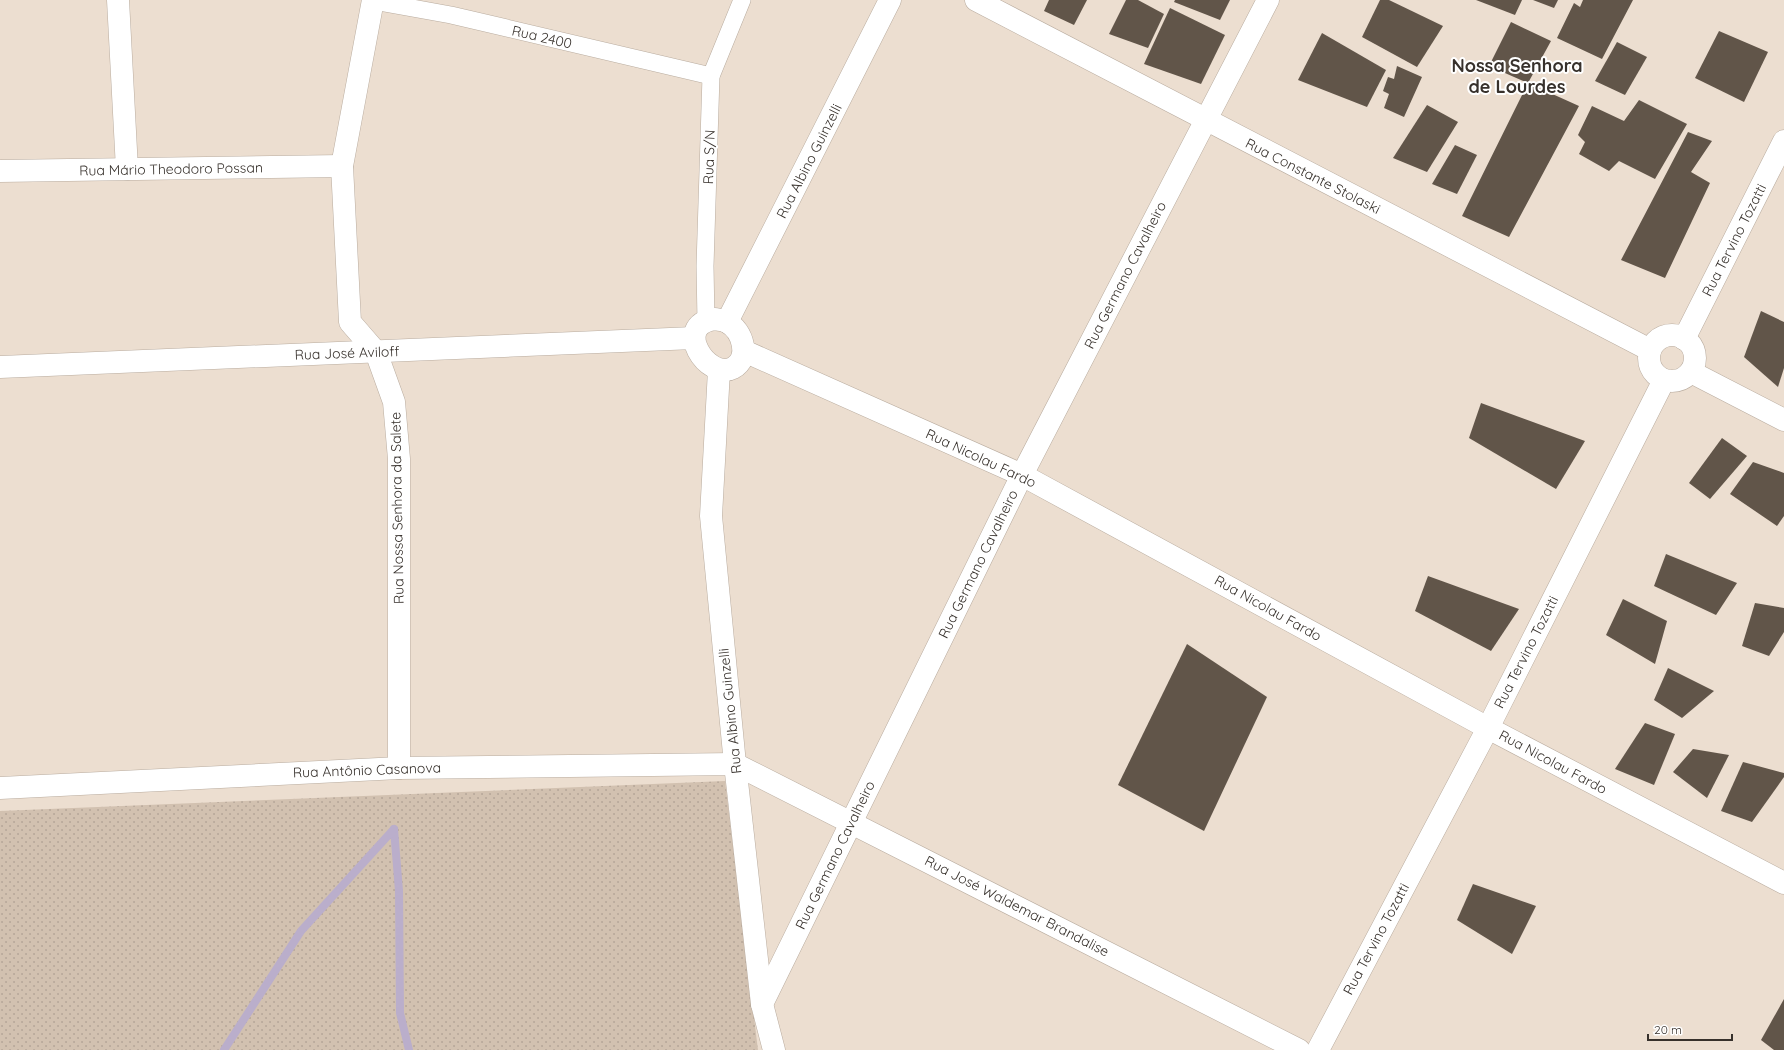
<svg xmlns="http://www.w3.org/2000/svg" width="1784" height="1050" viewBox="0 0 1784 1050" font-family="Quicksand,sans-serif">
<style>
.grass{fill:url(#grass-dots)}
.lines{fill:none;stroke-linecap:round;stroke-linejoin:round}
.stream{stroke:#baaecb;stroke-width:8}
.building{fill:#615549}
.lane-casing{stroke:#b9ac9f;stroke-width:18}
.street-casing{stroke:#b9ac9f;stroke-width:23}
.secondary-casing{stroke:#b9ac9f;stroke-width:23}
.lane{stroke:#fff;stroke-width:17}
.street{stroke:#fff;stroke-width:22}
.secondary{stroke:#fff;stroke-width:22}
.labels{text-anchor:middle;stroke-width:4;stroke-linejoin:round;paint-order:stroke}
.street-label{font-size:14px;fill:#37312c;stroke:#fff}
.district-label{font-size:18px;font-weight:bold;fill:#37312c;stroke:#fff}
</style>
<defs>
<pattern id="grass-dots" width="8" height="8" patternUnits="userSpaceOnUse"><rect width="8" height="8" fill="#d2c1b0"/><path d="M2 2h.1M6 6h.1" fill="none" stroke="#b5a698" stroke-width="1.8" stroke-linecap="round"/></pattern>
</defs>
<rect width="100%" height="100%" fill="#ecded0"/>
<polygon class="grass" points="725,781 758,1050 0,1050 0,811"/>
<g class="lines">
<g class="stream">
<polyline points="394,829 399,891 400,1013 409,1050"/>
<polyline points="224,1050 301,931 394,829"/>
</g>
</g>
<g class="building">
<polygon points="1049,0 1087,0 1074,25 1044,11"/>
<polygon points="1126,0 1138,0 1164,14 1148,48 1109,34"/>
<polygon points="1175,0 1230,0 1220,20 1174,2"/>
<polygon points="1380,0 1389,0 1443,26 1417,67 1362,37"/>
<polygon points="1476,0 1522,0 1515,15"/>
<polygon points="1533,0 1558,0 1554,8"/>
<polygon points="1583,0 1633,0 1602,59 1557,38 1574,3 1580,7"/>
<polygon points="1170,8 1225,35 1201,84 1144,64"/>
<polygon points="1511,22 1551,41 1528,83 1579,106 1509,237 1462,216 1528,83 1489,66"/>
<polygon points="1719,31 1768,52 1744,102 1695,78"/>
<polygon points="1322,33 1386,70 1367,107 1298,80"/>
<polygon points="1617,42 1647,57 1625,95 1595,81"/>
<polygon points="1397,66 1422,77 1404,117 1384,108 1389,94 1383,91 1388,77 1394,79"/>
<polygon points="1639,100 1687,124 1655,179 1619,161 1609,171 1579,154 1585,142 1578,135 1592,106 1624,121"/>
<polygon points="1427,105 1458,122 1427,172 1393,158"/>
<polygon points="1688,132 1712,141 1691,172 1710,183 1665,278 1621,260"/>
<polygon points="1455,145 1477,155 1457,194 1432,184"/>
<polygon points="1761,311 1784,322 1784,368 1778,387 1744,357"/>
<polygon points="1481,403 1585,441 1556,489 1469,438"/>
<polygon points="1722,438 1747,456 1710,499 1689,483"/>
<polygon points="1753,462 1784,473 1784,516 1777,526 1730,494"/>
<polygon points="1666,554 1737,583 1716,615 1654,586"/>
<polygon points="1428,576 1519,609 1491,651 1415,611"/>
<polygon points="1623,599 1667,621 1655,664 1606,635"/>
<polygon points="1755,603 1784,608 1784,632 1769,656 1742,646"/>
<polygon points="1187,644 1267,697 1204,831 1118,785"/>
<polygon points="1668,668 1714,691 1682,718 1654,700"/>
<polygon points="1645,723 1675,734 1654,785 1615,769"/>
<polygon points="1693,749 1729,755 1707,798 1673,772"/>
<polygon points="1743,762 1784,773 1784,777 1752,822 1721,811"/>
<polygon points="1473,884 1536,906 1512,954 1457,920"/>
<polygon points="1784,999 1784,1050 1774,1050 1761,1040"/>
</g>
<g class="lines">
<defs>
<g id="lane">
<polyline points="373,1 451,15 711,76"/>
<polyline points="706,321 705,266 711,76 742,0"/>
</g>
<g id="street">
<polyline points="118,0 127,169"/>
<polyline points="373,0 342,166 350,322 376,352 394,402 399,459 399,768"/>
<polyline points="0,171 342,166"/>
<polyline points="727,322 890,0"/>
<polyline points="719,370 711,516 735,764 762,1004 774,1050"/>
<polyline points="1488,728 1784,883"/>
<polyline points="0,788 399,768 735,764 1299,1050"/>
<polyline points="762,1004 1022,475 1268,0"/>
</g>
<g id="secondary">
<polyline points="976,0 1650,350"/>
<path d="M715,319c4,1 9,1 12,3 16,9 24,36 6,46 -25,13 -62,-43 -18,-49z"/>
<circle cx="1672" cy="358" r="23"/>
<polyline points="1684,339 1784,141"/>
<polyline points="744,351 1022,475 1488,728"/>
<polyline points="0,367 694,338"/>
<polyline points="1691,372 1784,420"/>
<polyline points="1318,1050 1488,728 1664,380"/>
</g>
</defs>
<use href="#lane" class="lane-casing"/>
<use href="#street" class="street-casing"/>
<use href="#secondary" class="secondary-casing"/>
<use href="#lane" class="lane"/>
<use href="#street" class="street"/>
<use href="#secondary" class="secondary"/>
</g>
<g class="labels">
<g class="street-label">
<text transform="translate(542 37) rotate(13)" y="5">Rua 2400</text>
<text transform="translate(709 157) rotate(-88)" y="5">Rua S/N</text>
<text transform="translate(809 161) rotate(-63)" y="5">Rua Albino Guinzelli</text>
<text transform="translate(171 169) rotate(-1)" y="5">Rua Mário Theodoro Possan</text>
<text transform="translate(1313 176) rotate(27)" y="5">Rua Constante Stolaski</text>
<text transform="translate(1734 240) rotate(-63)" y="5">Rua Tervino Tozatti</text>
<text transform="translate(1125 275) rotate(-63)" y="5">Rua Germano Cavalheiro</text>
<text transform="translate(347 353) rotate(-2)" y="5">Rua José Aviloff</text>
<text transform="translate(981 458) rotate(25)" y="5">Rua Nicolau Fardo</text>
<text transform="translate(397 508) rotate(-91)" y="5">Rua Nossa Senhora da Salete</text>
<text transform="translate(978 564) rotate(-64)" y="5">Rua Germano Cavalheiro</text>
<text transform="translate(1268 608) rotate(29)" y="5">Rua Nicolau Fardo</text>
<text transform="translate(1526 652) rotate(-63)" y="5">Rua Tervino Tozatti</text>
<text transform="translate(730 711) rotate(-96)" y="5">Rua Albino Guinzelli</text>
<text transform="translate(1553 762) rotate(28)" y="5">Rua Nicolau Fardo</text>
<text transform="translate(367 770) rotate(-2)" y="5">Rua Antônio Casanova</text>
<text transform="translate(835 855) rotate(-64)" y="5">Rua Germano Cavalheiro</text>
<text transform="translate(1017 906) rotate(27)" y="5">Rua José Waldemar Brandalise</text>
<text transform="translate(1376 939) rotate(-62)" y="5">Rua Tervino Tozatti</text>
</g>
<g class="district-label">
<text x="1517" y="72">Nossa Senhora<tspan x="1517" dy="21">de Lourdes</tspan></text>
</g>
</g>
<path d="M1648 1034v6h84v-6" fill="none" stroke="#37312c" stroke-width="2"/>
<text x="1654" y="1034" font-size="12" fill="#37312c" stroke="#ffffff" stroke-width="3" paint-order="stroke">20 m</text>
</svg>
